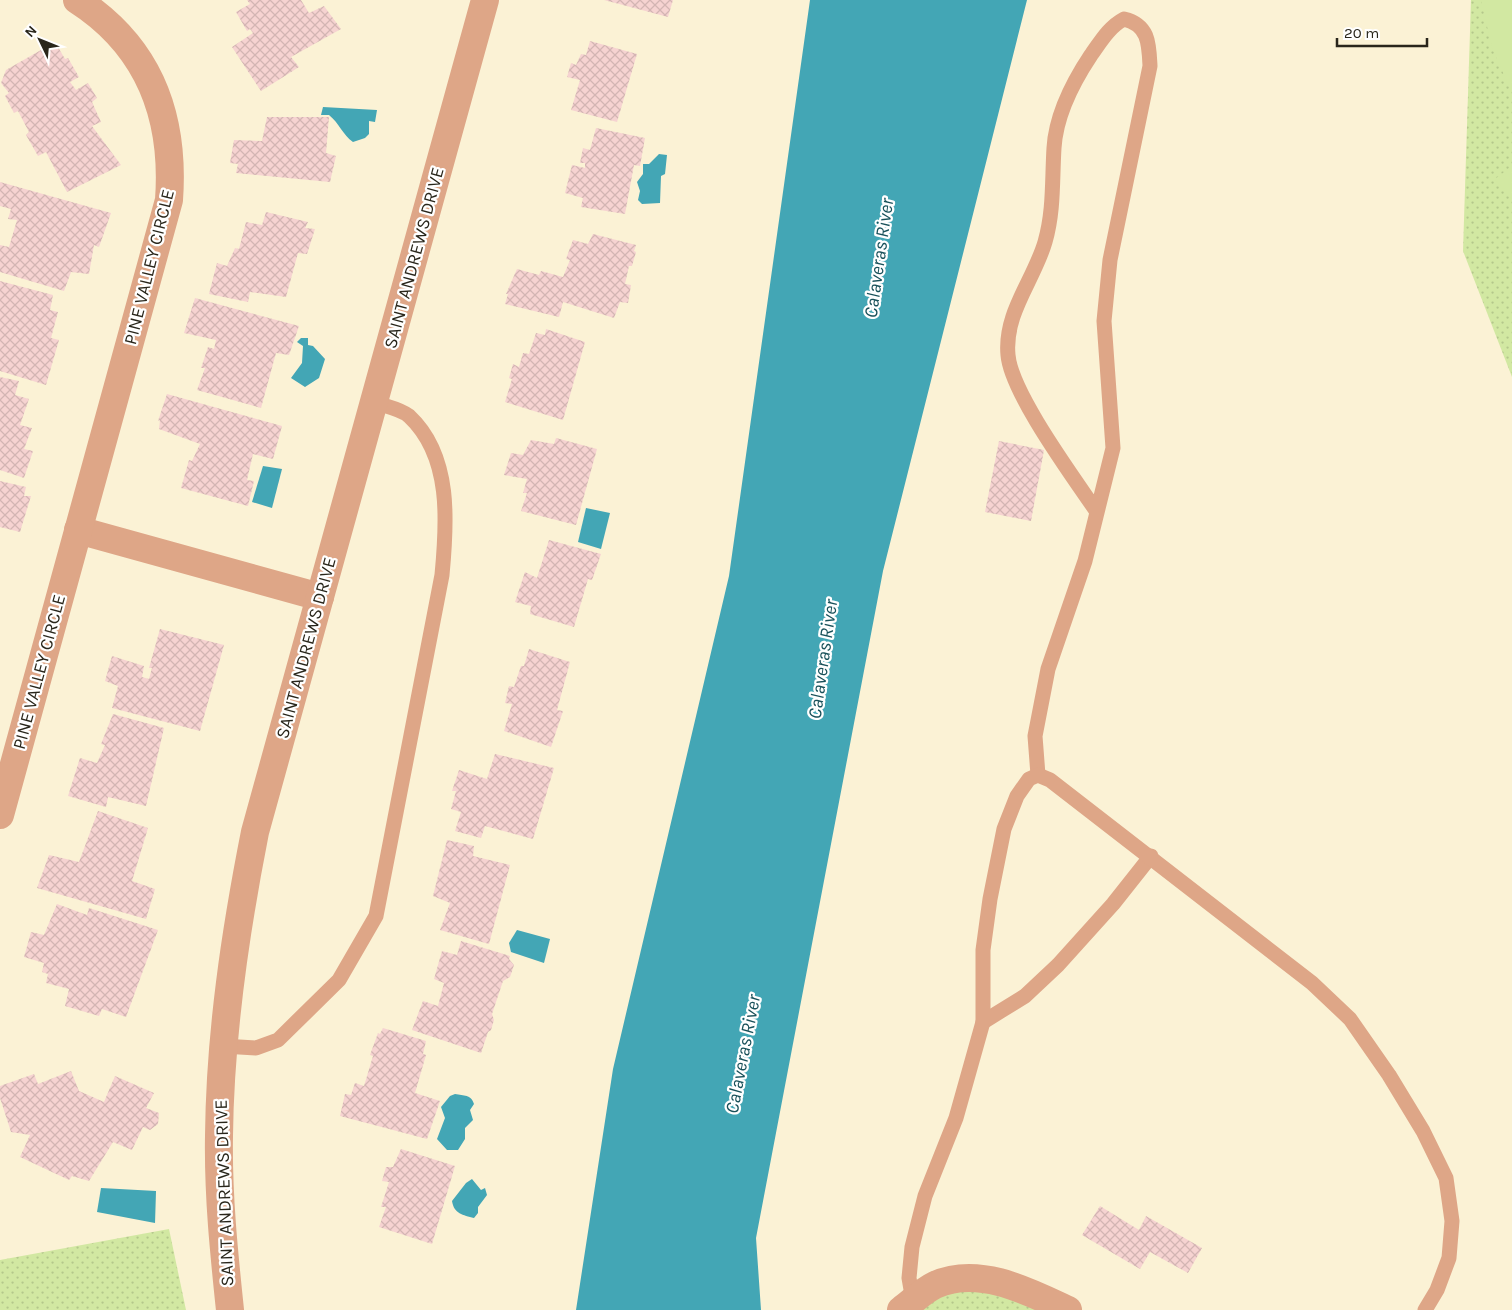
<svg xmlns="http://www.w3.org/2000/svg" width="1512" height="1310" viewBox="0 0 1512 1310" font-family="Karla,sans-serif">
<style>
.green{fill:url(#green-dots)}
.pitch{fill:#d2e8a2}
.water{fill:#43a6b5}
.building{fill:url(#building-cross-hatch)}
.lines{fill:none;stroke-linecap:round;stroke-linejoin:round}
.service{stroke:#dea687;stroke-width:15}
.minor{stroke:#dea687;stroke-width:28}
.labels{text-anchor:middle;stroke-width:4.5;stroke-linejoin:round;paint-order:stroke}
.street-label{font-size:18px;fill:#29261b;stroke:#fff}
.water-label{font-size:19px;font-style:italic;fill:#19515a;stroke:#fff}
</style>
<defs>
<pattern id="green-dots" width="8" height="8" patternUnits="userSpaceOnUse" patternTransform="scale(1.25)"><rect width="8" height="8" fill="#d2e8a2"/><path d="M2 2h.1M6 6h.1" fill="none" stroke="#b4c78b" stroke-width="1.8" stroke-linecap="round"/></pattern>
<pattern id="building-cross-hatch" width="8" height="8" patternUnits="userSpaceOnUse" patternTransform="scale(1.25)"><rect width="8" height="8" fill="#f6d3d1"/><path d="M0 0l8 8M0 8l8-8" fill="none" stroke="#d3b5b3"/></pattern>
</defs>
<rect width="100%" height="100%" fill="#fbf2d5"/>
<g class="green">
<polygon points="1471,0 1512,0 1512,377 1463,251"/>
<polygon points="169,1229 186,1310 0,1310 0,1260"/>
<polygon points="964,1279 1068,1310 904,1310"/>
</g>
<g class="pitch">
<polygon points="1481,0 1512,0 1512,93 1492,48"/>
<polygon points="1512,166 1512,200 1495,179"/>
</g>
<g class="water">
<polygon points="810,0 1027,0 883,571 756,1238 761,1310 576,1310 613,1069 729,576"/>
<path d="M323,107l54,3 -2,12 -6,-1v13l-4,4 -12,4c-10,-7 -14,-19 -24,-27h-8z"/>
<polygon points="659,154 667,155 665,174 661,176 660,203 642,204 638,200 640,191 637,182 643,174 643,164 649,164"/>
<polygon points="301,338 308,338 308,345 313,346 325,359 319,378 305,387 291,378 302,363 303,346 297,342"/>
<polygon points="263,466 282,469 272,508 252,502"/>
<polygon points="586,508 610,513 601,549 578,542"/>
<polygon points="517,930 550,939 544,963 511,952 509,943"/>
<path d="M455,1094c9,2 16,0 19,10l-4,6 3,10 -8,8v11l-7,11h-11l-10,-11 8,-21 -4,-11 9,-11z"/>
<path d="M472,1179l9,11 4,-2 2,7 -9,12v6l-4,5c-11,-3 -20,-4 -22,-17l14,-18z"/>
<polygon points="101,1188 156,1191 155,1223 97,1212"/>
</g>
<g class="building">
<polygon points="247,0 301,0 309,13 324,6 341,29 291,57 299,67 261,91 232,47 253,33 250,29 247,31 236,12 250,4"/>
<polygon points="604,0 673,0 668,17"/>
<polygon points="590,41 637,54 617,122 571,110 580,80 567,77 571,63 576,65 581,54 586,55"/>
<polygon points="55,42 65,59 68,58 79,77 70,82 76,90 88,83 97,98 92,102 101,122 92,126 121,165 67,192 46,152 38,156 26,135 29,132 18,111 14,113 5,96 9,93 1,83 6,70"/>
<polygon points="267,117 329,117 326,153 336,156 330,182 236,173 238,164 230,163 234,140 262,141"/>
<polygon points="596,128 645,138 640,166 634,165 625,214 581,207 583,198 565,193 572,165 585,168 585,163 580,163 583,148 590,150"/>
<polygon points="0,182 111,213 99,247 94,245 89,274 71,272 64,291 0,272 0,245 9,247 17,220 8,219 11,209 0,206"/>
<polygon points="266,212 308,222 305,228 315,229 307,254 298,253 286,297 250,292 248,302 209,294 217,263 227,266 235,248 239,249 246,222 262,225"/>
<polygon points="593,234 636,245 634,251 636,252 632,266 629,266 625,284 631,285 628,303 620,302 614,318 563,302 559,317 505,304 508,294 506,294 517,269 539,275 541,271 563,277 570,260 566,259 573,240 588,244"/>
<polygon points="0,281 53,295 50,310 58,312 51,338 59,340 46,385 0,371"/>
<polygon points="195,298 299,326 289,355 276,353 261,408 197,390 205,368 201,368 208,347 214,349 216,340 184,333"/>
<polygon points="546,329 585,342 563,420 505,402 512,379 509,378 513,364 519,367 523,353 529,354 536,333 545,335"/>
<polygon points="0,377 19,381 15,395 29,399 20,425 32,428 24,449 33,451 24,478 0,470"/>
<polygon points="167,394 282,426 273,459 253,454 247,480 254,481 248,506 181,488 189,460 192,461 200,444 159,429 160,420 158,421"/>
<polygon points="556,438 597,449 576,525 521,511 527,493 523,493 527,479 504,475 511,453 523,455 531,440 554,444"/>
<polygon points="999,441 1044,450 1031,521 985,512"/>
<polygon points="0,481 26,487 24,496 31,496 20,532 0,527"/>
<polygon points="549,540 601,554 592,580 588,579 574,627 530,614 531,606 515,602 525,572 537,578"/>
<polygon points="160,629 224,645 200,731 112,708 118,686 105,681 112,656 144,666 142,677 149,679 152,668 149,668"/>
<polygon points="529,649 570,662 557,710 563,711 551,747 504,731 512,704 505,703 509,686 514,687 521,666 524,666"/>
<polygon points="113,714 164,728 146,806 108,797 106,807 68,796 80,758 97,763 105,745 101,744"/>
<polygon points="495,754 554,768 533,839 485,826 481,838 455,831 461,812 451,809 456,791 452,791 459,770 487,779"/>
<polygon points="98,811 148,828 132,881 155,889 146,919 37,888 49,855 79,862"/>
<polygon points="447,840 474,846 473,856 510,865 489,944 440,930 450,903 433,896"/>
<polygon points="57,904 87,915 89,908 158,930 126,1017 102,1009 99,1016 65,1006 69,989 46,983 48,974 42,972 44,963 24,957 31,932 44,935"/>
<polygon points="461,941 510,956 509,959 514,965 510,977 503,981 492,1014 494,1020 491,1030 488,1032 481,1053 412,1030 423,1001 438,1006 444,983 434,979 442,951 457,955"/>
<polygon points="383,1028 426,1041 423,1054 426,1055 415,1093 440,1101 427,1139 340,1116 345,1094 351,1095 355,1083 364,1086 373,1056 370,1055 378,1033 380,1034"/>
<polygon points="71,1071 79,1091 104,1102 115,1076 154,1093 146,1108 159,1113 158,1124 150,1130 143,1127 132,1150 113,1142 89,1181 72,1176 69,1180 20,1157 30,1135 11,1132 0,1098 0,1086 34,1074 38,1084"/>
<polygon points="401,1149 455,1166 432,1244 379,1227 386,1207 381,1207 389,1182 382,1181 386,1167 393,1167"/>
<polygon points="1100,1206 1139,1230 1146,1216 1202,1248 1188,1273 1150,1252 1140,1269 1082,1235"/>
</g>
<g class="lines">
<g class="service">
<path d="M1038,775l-3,-39 13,-67 37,-108 28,-113 -9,-127 6,-61 40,-194c-1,-22 -1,-41 -26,-47 -15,8 -23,22 -33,36 -18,27 -35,59 -37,93 -2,32 0,63 -9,94 -11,38 -41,71 -37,113 3,38 66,123 89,157"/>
<polyline points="983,1022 1025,996 1058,965 1113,904 1151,856"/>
<path d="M223,1046l33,2 22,-8 61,-60 37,-64 66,-341c5,-52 10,-119 -33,-159 -8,-7 -25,-10 -35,-14"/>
<polyline points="913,1301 909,1278 912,1247 925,1196 956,1118 983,1022 983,950 990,899 1004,829 1017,796 1029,779 1038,775 1050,780 1312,983 1350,1019 1389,1075 1423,1131 1446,1178 1452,1221 1449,1258 1437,1290 1425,1310"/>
</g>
<g class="minor">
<polyline points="78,530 320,597"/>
<path d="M0,815l169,-615c6,-83 -19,-153 -92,-200"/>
<path d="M230,1310c-6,-57 -12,-115 -11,-174 1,-102 16,-203 36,-304l230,-832"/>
<path d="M901,1310c11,-8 23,-20 34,-25 44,-20 95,7 133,25"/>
</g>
</g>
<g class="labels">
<g class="street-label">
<text transform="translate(414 258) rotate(-75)" y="6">SAINT ANDREWS DRIVE</text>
<text transform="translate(149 267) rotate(-76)" y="6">PINE VALLEY CIRCLE</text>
<text transform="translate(306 648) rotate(-75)" y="6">SAINT ANDREWS DRIVE</text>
<text transform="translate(39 672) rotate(-75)" y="6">PINE VALLEY CIRCLE</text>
<text transform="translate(224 1193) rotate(-92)" y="6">SAINT ANDREWS DRIVE</text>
</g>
<g class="water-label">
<text transform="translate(878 258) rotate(-82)" y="7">Calaveras River</text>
<text transform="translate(822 659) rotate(-82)" y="7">Calaveras River</text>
<text transform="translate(742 1054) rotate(-79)" y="7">Calaveras River</text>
</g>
</g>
<g transform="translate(40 40) rotate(313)" stroke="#ffffff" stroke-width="4" paint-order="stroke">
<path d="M0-4L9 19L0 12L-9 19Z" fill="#29261b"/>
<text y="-8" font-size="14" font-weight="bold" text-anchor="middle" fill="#29261b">N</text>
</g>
<path d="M1337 38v8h90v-8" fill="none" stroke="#29261b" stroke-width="2.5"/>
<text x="1344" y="38" font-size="15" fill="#29261b" stroke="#ffffff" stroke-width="4" paint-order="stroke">20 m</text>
</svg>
